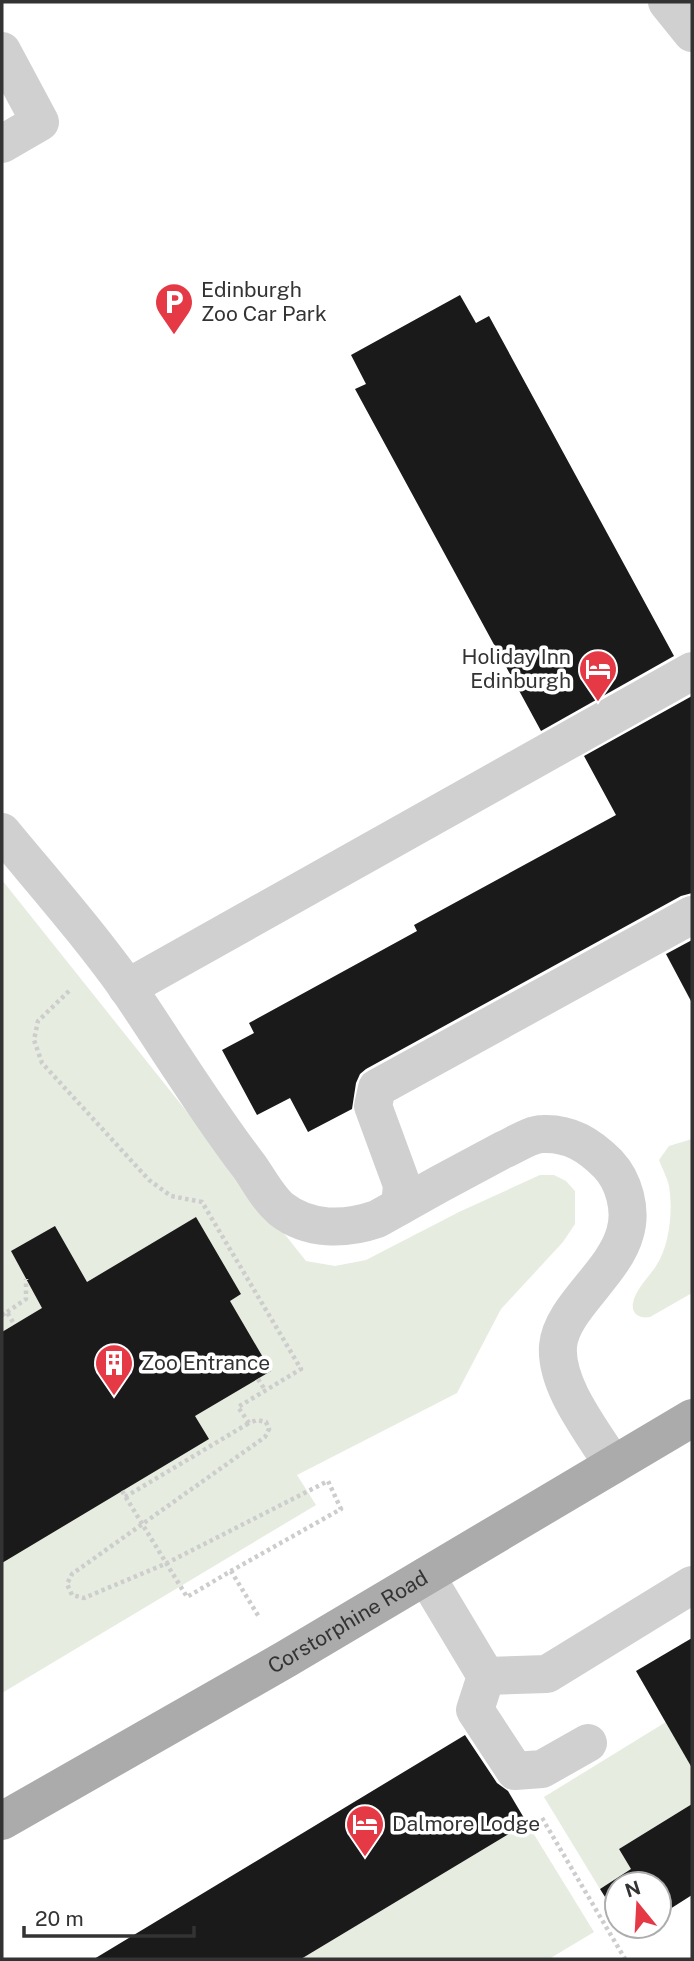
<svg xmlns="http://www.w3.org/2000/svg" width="694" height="1961" viewBox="0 0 694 1961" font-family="'Public Sans',sans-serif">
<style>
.green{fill:#e6ecdf}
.building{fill:#1a1a1a}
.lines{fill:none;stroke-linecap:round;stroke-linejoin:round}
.path{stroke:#cdcdcd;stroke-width:4.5;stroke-dasharray:3.5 3.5;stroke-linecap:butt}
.minor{stroke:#d0d0d0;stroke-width:38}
.major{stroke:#ababab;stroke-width:38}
.labels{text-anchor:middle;stroke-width:7;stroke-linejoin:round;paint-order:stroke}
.poi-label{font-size:21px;fill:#333;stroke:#fff;text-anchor:start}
.street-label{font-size:21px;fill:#333;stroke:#fff}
</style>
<rect width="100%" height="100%" fill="#fff"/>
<g class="green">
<polygon points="2,880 306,1261 335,1266 366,1260 459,1212 540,1175 554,1175 566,1181 575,1191 575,1224 563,1242 501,1309 457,1393 297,1475 316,1505 2,1693"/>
<path d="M692,1139v154l-42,24c-10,2 -19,-3 -17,-14 2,-13 16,-26 23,-37 14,-21 17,-56 13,-80 -2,-9 -7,-18 -10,-26l10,-14z"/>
<polygon points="666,1722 692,1765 692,1804 619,1849 640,1884 623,1875 600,1889 544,1797"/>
<polygon points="527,1823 594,1932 549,1959 301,1959"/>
</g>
<g class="building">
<polygon points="460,295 476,323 489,316 674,656 541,731 355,389 366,384 351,355"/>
<polygon points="692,696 692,893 681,896 366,1069 360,1074 356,1083 352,1109 308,1132 290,1098 257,1115 222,1050 254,1033 249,1023 417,931 414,925 616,815 584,756"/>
<polygon points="692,940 692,1003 666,954"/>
<polygon points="196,1217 241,1294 230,1301 271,1371 195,1416 209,1439 2,1563 2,1332 42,1308 11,1251 55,1226 87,1282"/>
<polygon points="692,1638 692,1768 636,1671"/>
<polygon points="465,1735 497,1783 508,1791 527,1823 301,1959 94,1959"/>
<polygon points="692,1804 692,1895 659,1916 659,1884 617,1884 617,1916 600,1889 631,1869 619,1849"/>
</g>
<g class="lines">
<g class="path">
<polyline points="69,991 38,1021 34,1040 42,1063 149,1180 171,1196 202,1202 301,1369 238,1407 249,1423 257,1420 266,1422 269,1429 265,1437 72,1574 67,1584 72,1595 84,1598 165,1564 328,1481 341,1509 231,1571"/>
<polyline points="7,1312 26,1299 26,1279"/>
<polyline points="2,1315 7,1312 14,1324"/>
<polyline points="258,1379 265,1390"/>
<polyline points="122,1491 187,1597 231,1571 259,1617"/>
<polyline points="125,1497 249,1423"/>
<polyline points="542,1818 625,1959"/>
</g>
<g class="minor">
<polyline points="667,2 692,33"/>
<polyline points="2,51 40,122 2,144"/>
<path d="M2,832c43,52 88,103 127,158 40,59 77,120 120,176 10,14 19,32 32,43 28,22 64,21 96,10 42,-24 84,-47 126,-69 12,-5 27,-16 40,-16 27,-1 46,11 65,30 16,17 24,46 17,69 -11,41 -64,75 -67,113 -3,40 35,86 55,119"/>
<polyline points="127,988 692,671"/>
<polyline points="400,1206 402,1185 373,1106 377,1088 692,915"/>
<polyline points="426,1576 486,1676 547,1674 692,1585"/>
<polyline points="486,1676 475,1710 515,1771 542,1769 588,1743"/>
</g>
<path class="major" id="s1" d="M2,1821l284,-162 406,-241"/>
</g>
<defs>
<symbol id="parking-pin" viewBox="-11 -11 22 30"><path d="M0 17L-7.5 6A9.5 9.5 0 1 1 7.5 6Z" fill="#e63946" stroke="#fff"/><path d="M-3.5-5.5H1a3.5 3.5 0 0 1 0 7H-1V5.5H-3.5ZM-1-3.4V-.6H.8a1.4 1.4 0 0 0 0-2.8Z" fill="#fff"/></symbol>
<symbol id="hotel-pin" viewBox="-11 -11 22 30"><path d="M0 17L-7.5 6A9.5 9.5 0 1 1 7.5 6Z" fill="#e63946" stroke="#fff"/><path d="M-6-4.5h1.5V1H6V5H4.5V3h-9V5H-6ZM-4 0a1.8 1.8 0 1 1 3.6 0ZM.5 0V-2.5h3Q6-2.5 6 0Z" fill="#fff"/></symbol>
<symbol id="building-pin" viewBox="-11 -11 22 30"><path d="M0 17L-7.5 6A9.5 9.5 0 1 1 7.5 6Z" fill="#e63946" stroke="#fff"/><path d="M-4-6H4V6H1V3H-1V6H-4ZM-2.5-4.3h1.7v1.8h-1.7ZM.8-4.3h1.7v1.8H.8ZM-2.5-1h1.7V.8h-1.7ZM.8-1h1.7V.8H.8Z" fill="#fff"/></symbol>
</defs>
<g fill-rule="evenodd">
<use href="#parking-pin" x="152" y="280" width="44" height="60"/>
<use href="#hotel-pin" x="576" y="647" width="44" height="60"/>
<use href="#building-pin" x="92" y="1341" width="44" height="60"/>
<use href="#hotel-pin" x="343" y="1802" width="44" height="60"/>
</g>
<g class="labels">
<g class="poi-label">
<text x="201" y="297">Edinburgh<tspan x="201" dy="24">Zoo Car Park</tspan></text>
<text x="571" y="664" text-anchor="end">Holiday Inn<tspan x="571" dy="24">Edinburgh</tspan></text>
<text x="141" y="1370">Zoo Entrance</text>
<text x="392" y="1831">Dalmore Lodge</text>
</g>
<g class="street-label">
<text dy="7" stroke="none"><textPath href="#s1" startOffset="399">Corstorphine Road</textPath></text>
</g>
</g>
<rect width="694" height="1961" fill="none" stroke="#333333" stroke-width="7"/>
<g transform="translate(638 1905) rotate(342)"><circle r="33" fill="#ffffff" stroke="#adadad" stroke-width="2"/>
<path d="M0-5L12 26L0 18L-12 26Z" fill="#e63946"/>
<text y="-10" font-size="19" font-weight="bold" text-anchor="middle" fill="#333333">N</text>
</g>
<path d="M24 1926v10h170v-10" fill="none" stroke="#333333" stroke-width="3.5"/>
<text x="35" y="1926" font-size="21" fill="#333333" stroke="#ffffff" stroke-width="5" paint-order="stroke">20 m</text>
</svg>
